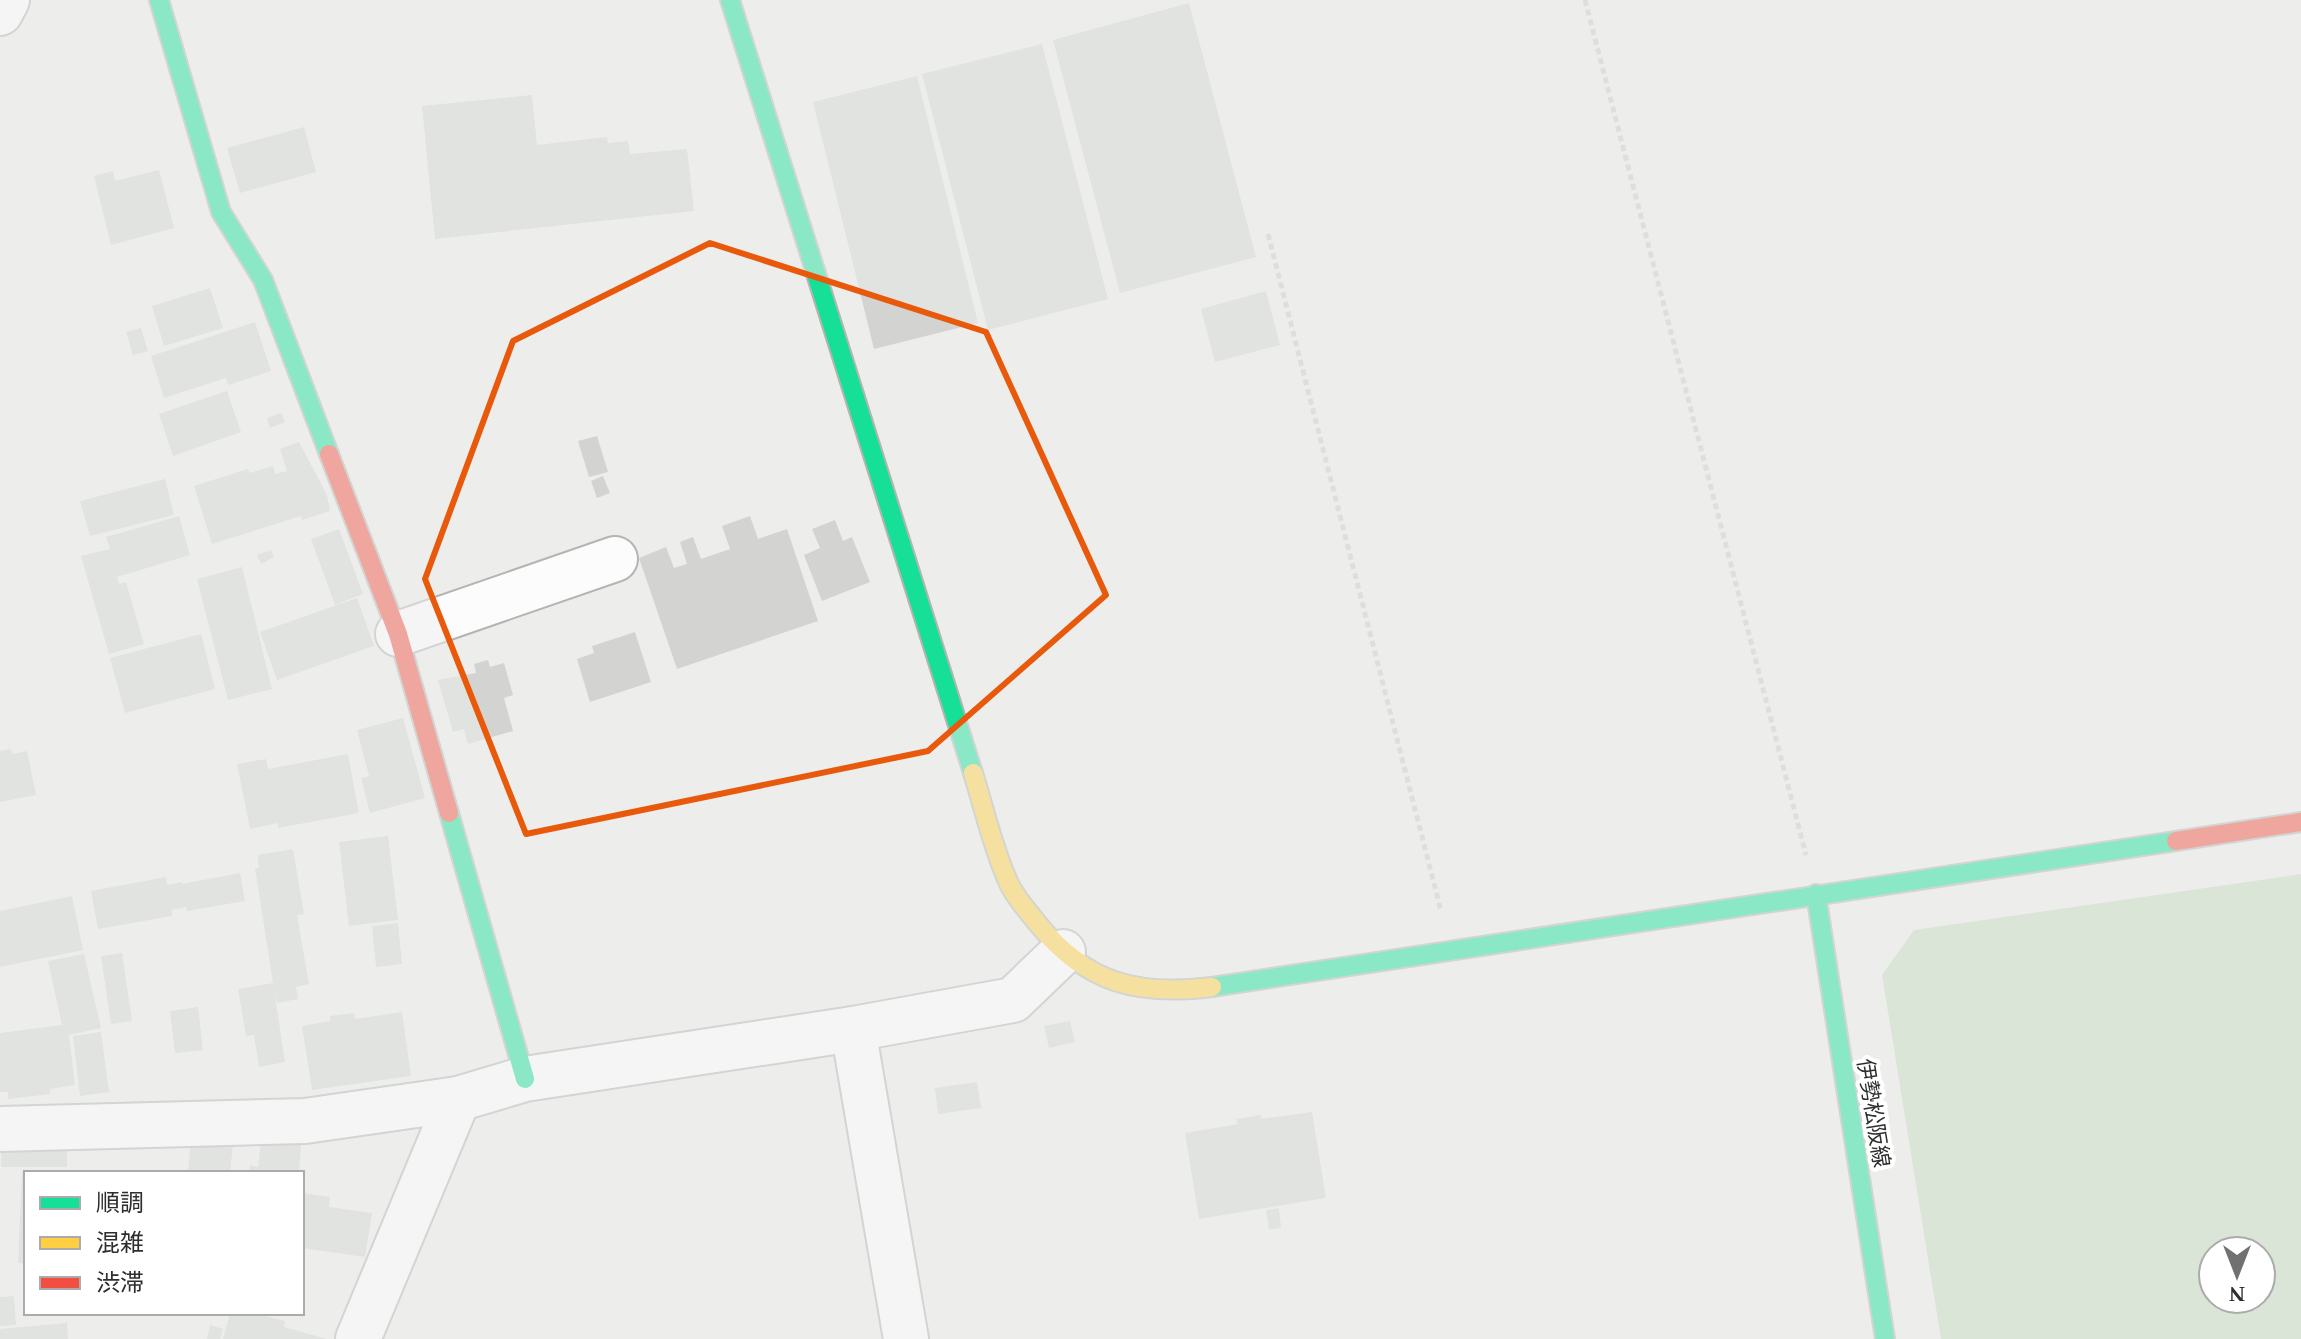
<svg xmlns="http://www.w3.org/2000/svg" width="2301" height="1339" viewBox="0 0 2301 1339" font-family="'Times New Roman','Noto Sans JP',serif">
<style>
.garden{fill:#c4dabc;fill-rule:evenodd}
.building{fill:#d3d4d2}
.lines{fill:none;stroke-linecap:round;stroke-linejoin:round}
.street-casing{stroke:#b4b5b3;stroke-width:48}
.fast-casing{stroke:#b4b5b3;stroke-width:22}
.slow-casing{stroke:#b4b5b3;stroke-width:22}
.jam-casing{stroke:#b4b5b3;stroke-width:22}
.path{stroke:#cbcccb;stroke-width:5;stroke-dasharray:6 4;stroke-linecap:butt}
.street{stroke:#fcfcfc;stroke-width:44}
.fast{stroke:#16e098;stroke-width:18}
.slow{stroke:#ffcf43;stroke-width:18}
.jam{stroke:#f24e42;stroke-width:18}
.marked{fill:none;stroke:#e8590c;stroke-width:6;stroke-linejoin:round}
.labels{text-anchor:middle;stroke-width:8;stroke-linejoin:round;paint-order:stroke}
.street-label{font-size:22px;fill:#2d2e2d;stroke:#fff}
</style>
<rect width="100%" height="100%" fill="#edeeec"/>
<path class="garden" d="M2301,874v465h-360l-59,-364 32,-45zM2213,1251h48v48h-48z"/>
<g class="building">
<polygon points="1189,3 1256,257 1120,293 1053,40"/>
<polygon points="1042,44 1108,299 988,330 922,74"/>
<polygon points="917,76 978,323 874,349 813,102"/>
<polygon points="532,95 537,145 607,137 608,143 628,141 630,154 687,149 694,211 435,239 422,106"/>
<polygon points="304,127 316,172 240,193 227,148"/>
<polygon points="159,170 174,228 111,245 94,176 113,171 115,181"/>
<polygon points="210,288 223,328 164,346 152,306"/>
<polygon points="1266,291 1280,345 1215,362 1201,309"/>
<polygon points="255,322 271,371 228,385 226,378 164,398 151,356"/>
<polygon points="141,328 148,351 133,355 126,332"/>
<polygon points="227,391 241,432 173,456 159,414"/>
<polygon points="281,413 285,422 270,428 267,418"/>
<polygon points="597,436 608,472 589,477 578,441"/>
<polygon points="299,442 327,495 330,511 302,520 301,516 212,544 194,486 248,469 250,473 273,466 275,474 287,471 280,449"/>
<polygon points="603,476 610,493 597,498 591,481"/>
<polygon points="165,479 174,515 90,536 80,501"/>
<polygon points="179,516 190,555 117,577 119,584 126,582 144,644 109,654 81,556 110,549 106,537"/>
<polygon points="750,516 758,539 787,529 818,621 677,669 639,558 666,547 674,568 687,564 680,542 693,537 701,559 730,549 722,526"/>
<polygon points="835,520 843,541 852,537 870,582 822,601 804,555 820,548 812,529"/>
<polygon points="339,529 363,594 335,605 311,539"/>
<polygon points="271,550 274,557 261,564 257,555"/>
<polygon points="242,567 272,689 228,700 197,579"/>
<polygon points="357,598 374,646 277,680 260,632"/>
<polygon points="635,632 651,682 590,702 577,659 594,653 592,646"/>
<polygon points="201,634 215,689 125,713 110,658"/>
<polygon points="488,660 490,667 504,663 513,695 504,698 513,731 468,744 464,729 453,732 438,680 476,673 474,664"/>
<polygon points="403,718 425,798 370,813 361,778 369,776 357,730"/>
<polygon points="11,749 12,754 27,751 36,795 0,802 0,751"/>
<polygon points="348,754 359,813 278,828 278,823 250,829 237,764 266,759 268,769"/>
<polygon points="388,836 398,920 349,926 339,842"/>
<polygon points="293,849 304,914 297,915 309,984 296,987 298,999 277,1003 274,989 285,1062 259,1067 254,1035 246,1036 238,989 273,983 255,868 259,868 258,855"/>
<polygon points="240,873 245,901 187,911 186,907 172,910 172,916 98,929 91,891 166,877 167,885 182,882 182,884"/>
<polygon points="72,896 83,950 0,967 0,911"/>
<polygon points="398,923 402,964 376,967 372,926"/>
<polygon points="122,953 132,1021 111,1024 101,956"/>
<polygon points="84,954 101,1028 69,1035 75,1085 50,1089 50,1094 8,1099 8,1092 0,1092 0,1033 62,1025 48,961"/>
<polygon points="198,1007 203,1050 175,1053 170,1011"/>
<polygon points="402,1012 411,1076 312,1090 302,1026 330,1021 330,1016 354,1013 355,1019"/>
<polygon points="1070,1021 1075,1042 1049,1048 1044,1026"/>
<polygon points="101,1032 109,1092 80,1096 73,1036"/>
<polygon points="977,1082 981,1108 938,1114 935,1088"/>
<polygon points="1312,1112 1326,1198 1199,1219 1185,1133 1238,1124 1236,1119 1261,1115 1261,1119"/>
<polygon points="191,1138 233,1143 230,1173 188,1173"/>
<polygon points="1,1141 67,1142 67,1167 1,1167"/>
<polygon points="261,1141 301,1145 299,1173 249,1173 250,1165 258,1167"/>
<polygon points="22,1171 26,1171 26,1264 18,1263"/>
<polygon points="302,1193 330,1197 329,1207 372,1213 365,1257 302,1248"/>
<polygon points="1279,1208 1281,1228 1269,1229 1266,1210"/>
<polygon points="14,1296 16,1325 0,1326 0,1297"/>
<polygon points="230,1313 254,1313 285,1321 284,1327 327,1339 223,1339"/>
<polygon points="67,1323 68,1339 0,1339 0,1329"/>
<polygon points="210,1325 223,1329 220,1339 207,1339"/>
</g>
<g class="lines">
<defs>
<g id="street">
<polyline points="0,13 7,0"/>
<polyline points="398,634 615,559"/>
<polyline points="853,1029 906,1339"/>
<polyline points="0,1129 305,1121 458,1099 525,1079 853,1029 1013,1000 1063,952"/>
<polyline points="358,1339 458,1099"/>
</g>
<g id="fast">
<polyline points="159,0 221,212 263,280 329,454"/>
<polyline points="730,0 973,773"/>
<polyline points="449,813 525,1079"/>
<polyline points="1816,894 1885,1339"/>
<polyline points="1212,987 2176,841"/>
</g>
<path id="slow" d="M973,773c11,35 19,72 34,106 6,16 20,31 31,45 49,60 100,72 174,63"/>
<g id="jam">
<polyline points="329,454 398,634 449,813"/>
<polyline points="2176,841 2301,822"/>
</g>
</defs>
<use href="#street" class="street-casing"/>
<use href="#fast" class="fast-casing"/>
<use href="#slow" class="slow-casing"/>
<use href="#jam" class="jam-casing"/>
<g class="path">
<polyline points="1585,0 1806,855"/>
<polyline points="1268,234 1441,911"/>
</g>
<use href="#street" class="street"/>
<use href="#fast" class="fast"/>
<use href="#slow" class="slow"/>
<use href="#jam" class="jam"/>
</g>
<path d="M0 0H2301V1339H0ZM710,243l276,89 120,263 -178,156 -402,83 -101,-255 88,-238z" fill="#edeeec" fill-opacity=".55" fill-rule="evenodd"/>
<path class="marked" d="M710,243l276,89 120,263 -178,156 -402,83 -101,-255 88,-238z"/>
<g class="labels">
<g class="street-label">
<text transform="translate(1874 1113) rotate(81)" y="8">伊勢松阪線</text>
</g>
</g>
<rect x="24" y="1171" width="280" height="144" fill="#ffffff" stroke="#ababab" stroke-width="2"/>
<rect x="40" y="1197" width="40" height="12" fill="#16e098" stroke="#ababab" stroke-width="2"/>
<text x="96" y="1211" font-size="24" fill="#2d2e2d">順調</text>
<rect x="40" y="1237" width="40" height="12" fill="#ffcf43" stroke="#ababab" stroke-width="2"/>
<text x="96" y="1251" font-size="24" fill="#2d2e2d">混雑</text>
<rect x="40" y="1277" width="40" height="12" fill="#f24e42" stroke="#ababab" stroke-width="2"/>
<text x="96" y="1291" font-size="24" fill="#2d2e2d">渋滞</text>
<g transform="translate(2237 1275) rotate(180)"><circle r="38" fill="#ffffff" stroke="#ababab" stroke-width="2"/>
<path d="M0-6L14 30L0 20L-14 30Z" fill="#707170"/>
<text y="-12" font-size="22" font-weight="bold" text-anchor="middle" fill="#2d2e2d">N</text>
</g>
</svg>
